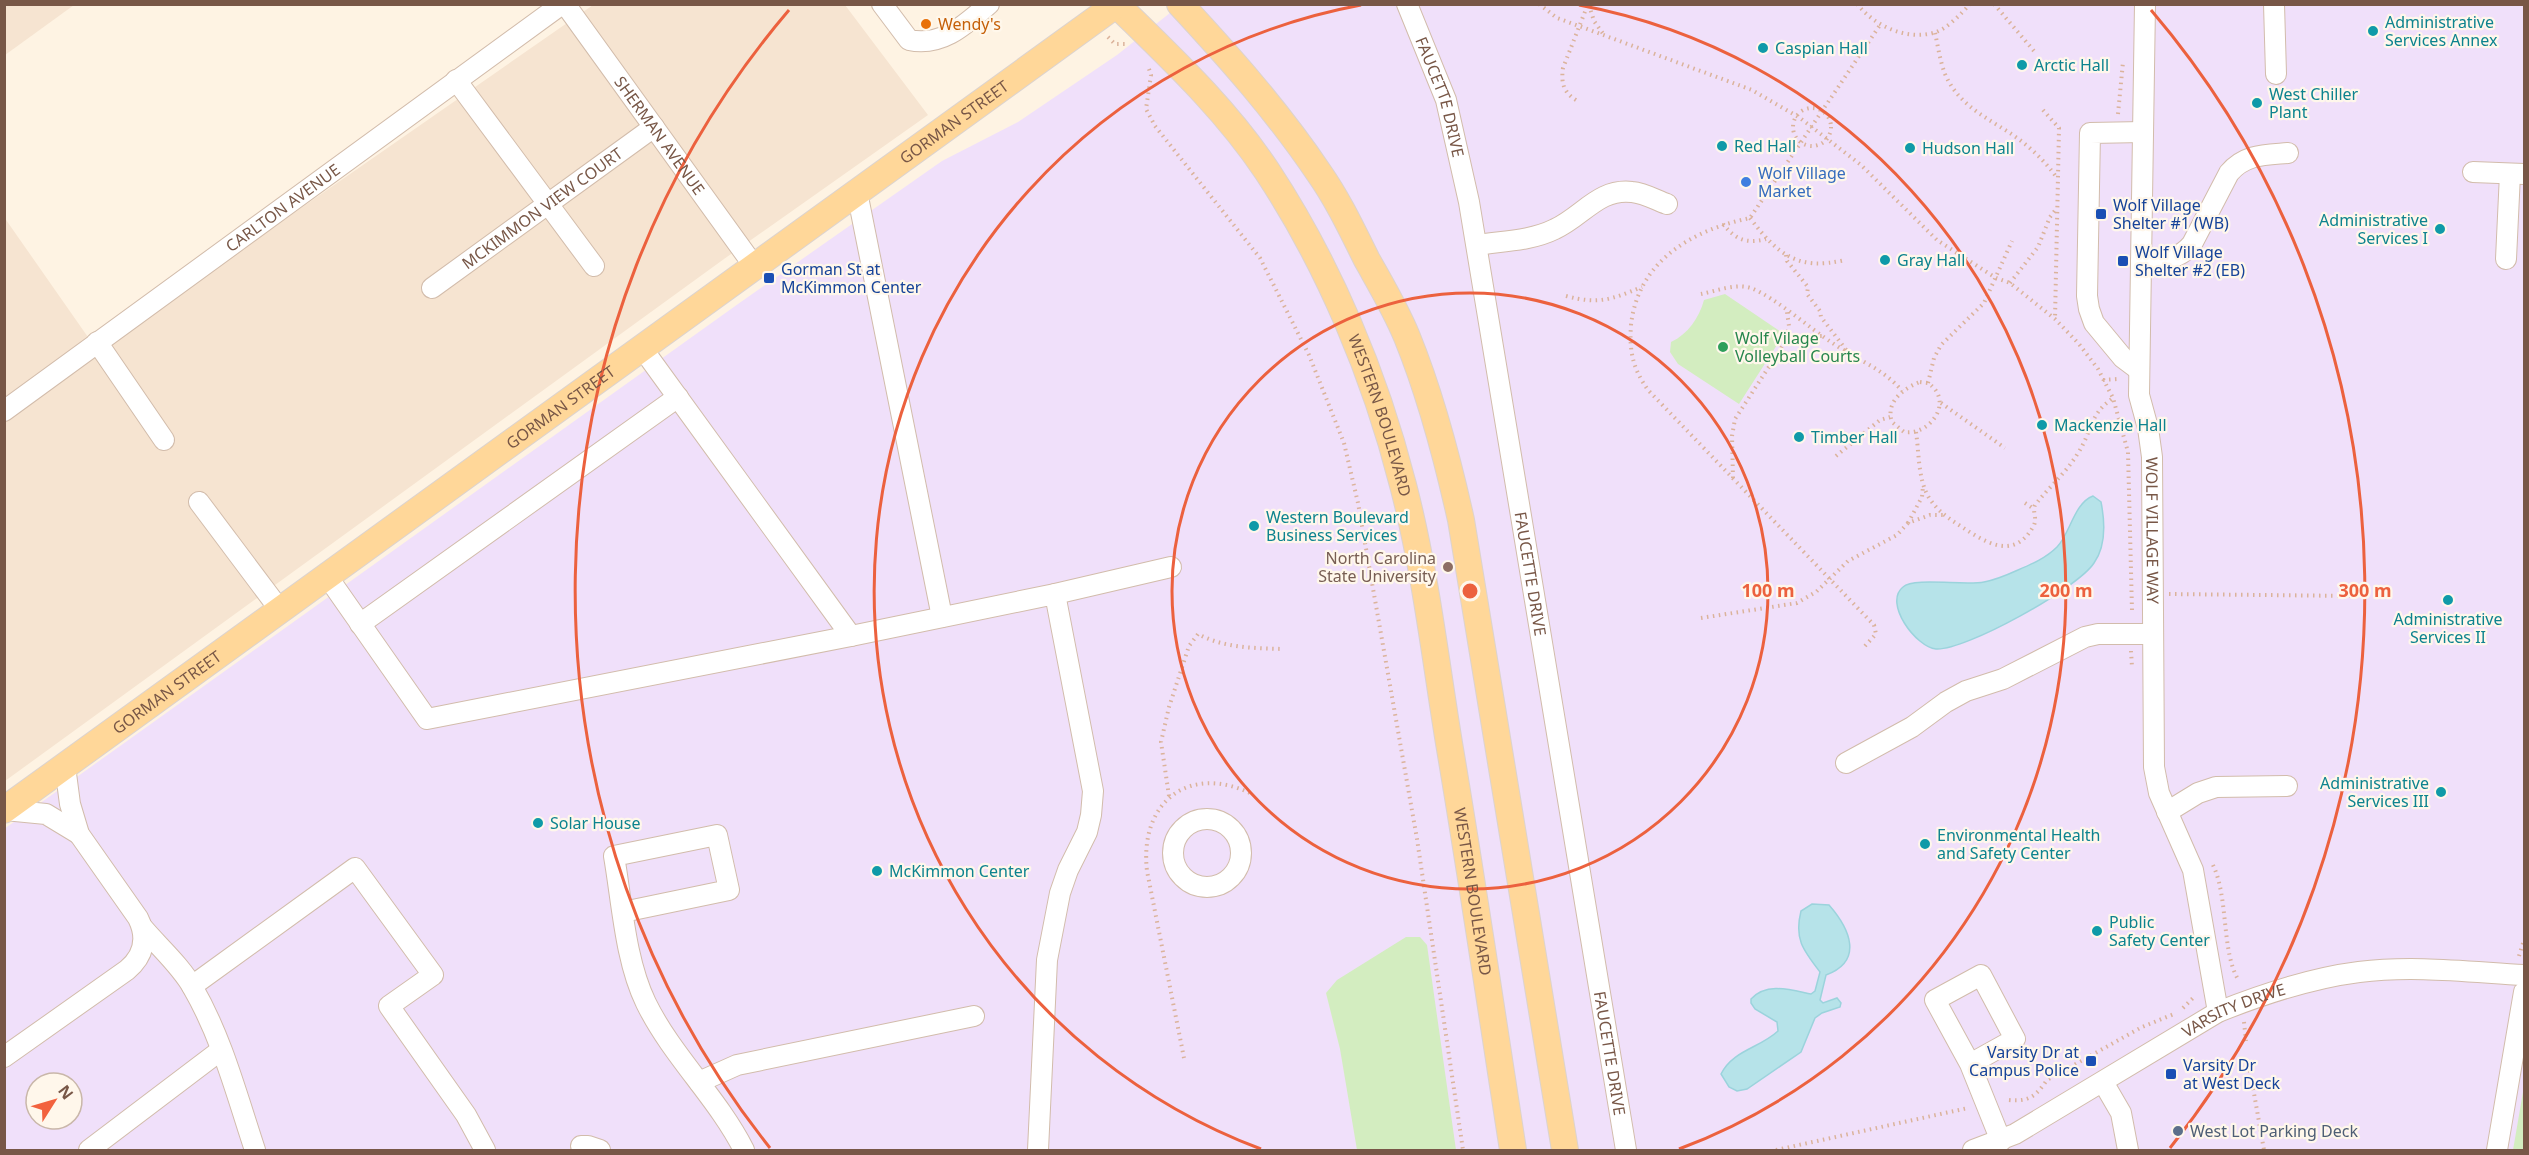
<svg xmlns="http://www.w3.org/2000/svg" width="2529" height="1155" viewBox="0 0 2529 1155" font-family="'Noto Sans',sans-serif">
<style>
.residential{fill:#f6e4d1}
.education{fill:#f0e0fa;fill-rule:evenodd}
.green{fill:#d3edc0}
.water{fill:#b6e3e9;stroke:#9bd3dc;stroke-width:1.5}
.lines{fill:none;stroke-linecap:round;stroke-linejoin:round}
.minor-casing{stroke:#d2bcab;stroke-width:22}
.major-casing{stroke:#dcd3cf;stroke-width:28}
.path{stroke:#dbb39b;stroke-width:4;stroke-dasharray:1.5 4.5;stroke-linecap:butt}
.minor{stroke:#fff;stroke-width:20}
.major{stroke:#ffd799;stroke-width:26}
.ring{fill:none;stroke:#ec613e;stroke-width:3}
.food-dot{fill:#e8710a;stroke:#fff7eb;stroke-width:2}
.culture-dot{fill:#0f9aa8;stroke:#fff7eb;stroke-width:2}
.shop-dot{fill:#3f7fe0;stroke:#fff7eb;stroke-width:2}
.transit-dot{fill:#1a4fb4;stroke:#fff7eb;stroke-width:2}
.leisure-dot{fill:#2e9e5b;stroke:#fff7eb;stroke-width:2}
.education-dot{fill:#8d6e63;stroke:#fff7eb;stroke-width:2}
.service-dot{fill:#5c6f8a;stroke:#fff7eb;stroke-width:2}
.labels{text-anchor:middle;stroke-width:4.5;stroke-linejoin:round;paint-order:stroke}
.culture-label{font-size:16px;fill:#0d838f;stroke:#fff7eb;text-anchor:start}
.food-label{font-size:16px;fill:#c56008;stroke:#fff7eb;text-anchor:start}
.street-label{font-size:16px;fill:#785747;stroke:#fff7eb}
.shop-label{font-size:16px;fill:#366cbe;stroke:#fff7eb;text-anchor:start}
.transit-label{font-size:16px;fill:#164399;stroke:#fff7eb;text-anchor:start}
.leisure-label{font-size:16px;fill:#27864d;stroke:#fff7eb;text-anchor:start}
.education-label{font-size:16px;fill:#785e54;stroke:#fff7eb;text-anchor:end}
.service-label{font-size:16px;fill:#4e5e75;stroke:#fff7eb;text-anchor:start}
.centre{fill:#ec613e;stroke:#fff7eb;stroke-width:3}
.ring-label{font-size:18px;text-anchor:middle;font-weight:bold;fill:#ec613e;stroke:#fff7eb;stroke-width:4.5;stroke-linejoin:round;paint-order:stroke}
</style>
<rect width="100%" height="100%" fill="#fef3e3"/>
<g class="residential">
<polygon points="5,4 74,4 74,5 5,55"/>
<polygon points="593,5 845,5 928,115 724,259 5,781 4,217 97,350"/>
</g>
<path class="education" d="M1180,5h1344v1145h-2519l-1,-321 734,-525 204,-143 76,-39 99,-67zM36,1083h36v36h-36z"/>
<g class="green">
<path d="M1725,294l59,40 -45,70 -61,-40 -8,-12 1,-10c17,-8 28,-24 33,-42z"/>
<polygon points="1406,937 1420,937 1427,945 1456,1150 1357,1150 1340,1049 1326,993 1337,980"/>
<polygon points="2524,1086 2524,1150 2513,1150"/>
</g>
<g class="water">
<path d="M2093,496l8,6c4,20 5,44 -7,61 -16,25 -129,88 -158,86 -20,-2 -53,-46 -33,-62 11,-10 62,-1 81,-5 11,-2 23,-7 34,-12 14,-6 28,-12 39,-23 13,-13 17,-44 36,-51z"/>
<path d="M1812,904l17,1c21,24 35,56 -3,70l-6,25 3,3 14,-5 4,5 -1,4 -18,6 -7,5 -14,34 -54,37 -10,2 -8,-4 -8,-13c12,-24 39,-26 57,-43l-1,-9 -22,-13 -4,-6v-4c16,-17 40,-9 60,-5l4,-3 5,-19c-17,-22 -26,-33 -19,-61z"/>
</g>
<g class="lines">
<defs>
<g id="minor">
<path id="s1" d="M565,4l189,262"/>
<path d="M882,4l27,36c33,7 56,-15 80,-36"/>
<path id="s2" d="M1407,4l39,96 23,102 157,948"/>
<path id="s3" d="M2145,4l-6,391 9,33 4,29 2,310 5,26 34,77 25,142"/>
<polyline points="2274,4 2276,74"/>
<polyline points="456,80 594,266"/>
<polyline points="2473,172 2524,174"/>
<polyline points="857,192 942,617"/>
<path d="M1477,245c25,-4 54,-4 78,-16 28,-13 44,-41 77,-37 12,1 24,8 35,12"/>
<polyline points="2506,259 2510,174"/>
<path d="M2141,261c21,-1 37,0 51,-17l37,-71c16,-19 36,-18 59,-20"/>
<path id="s4" d="M432,288l222,-161"/>
<polyline points="97,342 164,440"/>
<polyline points="642,348 851,636"/>
<polyline points="2139,370 2123,358 2094,323 2089,309 2087,296 2090,133 2143,132"/>
<path id="s5" d="M4,411l558,-407"/>
<polyline points="199,502 280,610"/>
<polyline points="327,576 427,719 851,636 1055,594 1093,791 1091,815 1087,832 1068,870 1060,893 1047,960 1038,1150"/>
<polyline points="1055,594 1171,567"/>
<polyline points="360,624 678,397"/>
<polyline points="1846,763 1912,727 1946,702 1966,691 2003,679 2085,637 2098,634 2152,634"/>
<polyline points="5,810 46,814 79,834"/>
<polyline points="2167,812 2198,793 2216,787 2287,786"/>
<circle cx="1207" cy="853" r="34"/>
<path d="M623,912l106,-22 -12,-55 -103,21c8,46 11,104 32,147 26,53 71,94 98,147"/>
<path d="M143,928c16,19 38,38 50,60 29,50 44,108 62,162"/>
<polyline points="192,986 355,868 433,975 389,1006 466,1115 485,1150"/>
<path d="M4,1057l123,-87c17,-14 21,-32 11,-52l-59,-84 -9,-30 -5,-38"/>
<polyline points="1970,1064 1935,1000 1981,975 2015,1039 1970,1064 2001,1141"/>
<polyline points="699,1082 737,1065 974,1016"/>
<polyline points="2103,1082 2121,1113 2128,1150"/>
<polyline points="581,1146 588,1146 600,1150"/>
<polyline points="89,1150 221,1050"/>
<path id="s6" d="M1973,1150l42,-16 203,-122c45,-18 93,-34 141,-40 54,-7 111,0 165,3"/>
<polyline points="2497,1150 2524,992"/>
</g>
<g id="major">
<path id="s7" d="M1116,4c54,53 109,104 151,167 62,94 108,204 136,314 22,84 32,172 46,258 23,136 43,272 64,407"/>
<path d="M1180,4c50,54 98,108 139,169 19,27 33,57 48,87 14,25 29,50 40,77 24,59 40,120 54,183l104,630"/>
<path id="s8" d="M4,810l1113,-806"/>
</g>
</defs>
<use href="#minor" class="minor-casing"/>
<use href="#major" class="major-casing"/>
<g class="path">
<polyline points="1539,4 1557,18 1579,26 1752,90 1800,118 1861,165 1937,240 1996,278 2010,283 2055,319 2079,344 2098,369 2113,398 2128,452 2132,611"/>
<path d="M1857,4c18,22 48,36 76,29 13,-3 28,-19 37,-29"/>
<polyline points="1994,4 2034,51"/>
<polyline points="1589,5 1594,21 1604,35"/>
<path d="M1935,33c3,13 5,28 10,41 16,37 52,47 80,70 12,10 23,21 32,34"/>
<polyline points="1108,37 1115,44 1125,44"/>
<polyline points="1149,69 1151,75 1146,109 1155,126 1260,258 1309,355 1344,443 1358,503 1417,839 1463,1150"/>
<path d="M1576,100c-13,-8 -15,-18 -13,-32l25,-64"/>
<circle cx="1812" cy="127" r="19"/>
<polyline points="2043,110 2059,128 2055,319"/>
<polyline points="2118,114 2123,62"/>
<path d="M1750,218c28,37 48,53 95,42"/>
<path d="M1723,224c13,16 23,20 43,15"/>
<polyline points="1786,255 1787,261 1808,287 1807,294 1820,311 1821,317 1847,351"/>
<polyline points="2010,283 2038,247 2050,217 2057,208"/>
<path d="M1701,294c15,-3 35,-11 50,-6 25,10 57,39 80,54 24,17 52,26 71,49"/>
<path d="M1566,296c33,9 46,3 76,-9"/>
<polyline points="1785,342 1806,336 1822,336"/>
<polyline points="2103,380 2118,379"/>
<path d="M1920,382l8,1c27,18 2,53 -24,49l-12,-10c-7,-20 12,-34 28,-40z"/>
<polyline points="1928,383 1934,358 1941,345 1984,303 2012,241"/>
<polyline points="1941,403 2005,448"/>
<path d="M1916,432c3,20 2,46 12,64 8,14 20,22 34,31 23,15 51,34 71,0 5,-8 -1,-15 2,-22 14,-18 31,-32 43,-52 15,-23 10,-37 35,-55"/>
<polyline points="1836,456 1880,420 1890,417"/>
<polyline points="1733,478 1732,436 1735,419 1785,342 1789,326 1787,312"/>
<polyline points="2025,503 2034,509"/>
<polyline points="1908,523 1922,497 1923,486"/>
<polyline points="2169,594 2354,596"/>
<polyline points="1701,618 1797,603 1816,592 1848,561 1897,535 1908,523 1930,515 1943,515"/>
<path d="M1865,646l11,-12 -2,-9 -226,-235c-15,-21 -19,-39 -17,-65 7,-64 61,-95 119,-107l130,-193"/>
<polyline points="2131,651 2132,667"/>
<path d="M1169,796l-8,-54 8,-35 20,-61 9,-12c26,14 55,14 84,15"/>
<path d="M2213,865c16,34 8,87 26,116"/>
<polyline points="2519,956 2524,940"/>
<polyline points="2183,1008 2195,996"/>
<polyline points="2244,1022 2246,1041"/>
<path d="M1184,1058l-37,-187c-8,-69 42,-108 105,-77"/>
<polyline points="2249,1065 2264,1150"/>
<path d="M2009,1100c20,2 27,-4 38,-20l95,-53 32,-13"/>
<polyline points="1776,1150 1968,1108"/>
</g>
<use href="#minor" class="minor"/>
<use href="#major" class="major"/>
</g>
<g class="ring">
<circle cx="1470" cy="591" r="298"/>
<path d="M1261 1149A596 596 0 0 1 1361 5M1579 5A596 596 0 0 1 1679 1149"/>
<path d="M770 1148A895 895 0 0 1 789 10M2151 10A895 895 0 0 1 2170 1148"/>
</g>
<circle class="food-dot" cx="926" cy="24" r="6"/>
<g class="culture-dot">
<circle cx="2373" cy="31" r="6"/>
<circle cx="1763" cy="48" r="6"/>
<circle cx="2022" cy="65" r="6"/>
<circle cx="2257" cy="103" r="6"/>
<circle cx="1722" cy="146" r="6"/>
<circle cx="1910" cy="148" r="6"/>
<circle cx="2440" cy="229" r="6"/>
<circle cx="1885" cy="260" r="6"/>
<circle cx="2042" cy="425" r="6"/>
<circle cx="1799" cy="437" r="6"/>
<circle cx="1254" cy="526" r="6"/>
<circle cx="2448" cy="600" r="6"/>
<circle cx="2441" cy="792" r="6"/>
<circle cx="538" cy="823" r="6"/>
<circle cx="1925" cy="844" r="6"/>
<circle cx="877" cy="871" r="6"/>
<circle cx="2097" cy="931" r="6"/>
</g>
<circle class="shop-dot" cx="1746" cy="182" r="6"/>
<g class="transit-dot">
<rect x="2095" y="208" width="12" height="12" rx="3"/>
<rect x="2117" y="255" width="12" height="12" rx="3"/>
<rect x="763" y="272" width="12" height="12" rx="3"/>
<rect x="2085" y="1055" width="12" height="12" rx="3"/>
<rect x="2165" y="1068" width="12" height="12" rx="3"/>
</g>
<circle class="leisure-dot" cx="1723" cy="347" r="6"/>
<circle class="education-dot" cx="1448" cy="567" r="6"/>
<circle class="service-dot" cx="2178" cy="1131" r="6"/>
<g class="labels">
<g class="culture-label">
<text x="2385" y="28">Administrative<tspan x="2385" dy="18">Services Annex</tspan></text>
<text x="1775" y="54">Caspian Hall</text>
<text x="2034" y="71">Arctic Hall</text>
<text x="2269" y="100">West Chiller<tspan x="2269" dy="18">Plant</tspan></text>
<text x="1734" y="152">Red Hall</text>
<text x="1922" y="154">Hudson Hall</text>
<text x="2428" y="226" text-anchor="end">Administrative<tspan x="2428" dy="18">Services I</tspan></text>
<text x="1897" y="266">Gray Hall</text>
<text x="2054" y="431">Mackenzie Hall</text>
<text x="1811" y="443">Timber Hall</text>
<text x="1266" y="523">Western Boulevard<tspan x="1266" dy="18">Business Services</tspan></text>
<text x="2448" y="625" text-anchor="middle">Administrative<tspan x="2448" dy="18">Services II</tspan></text>
<text x="2429" y="789" text-anchor="end">Administrative<tspan x="2429" dy="18">Services III</tspan></text>
<text x="550" y="829">Solar House</text>
<text x="1937" y="841">Environmental Health<tspan x="1937" dy="18">and Safety Center</tspan></text>
<text x="889" y="877">McKimmon Center</text>
<text x="2109" y="928">Public<tspan x="2109" dy="18">Safety Center</tspan></text>
</g>
<g class="food-label">
<text x="938" y="30">Wendy's</text>
</g>
<g class="street-label">
<text dy="6" stroke="none"><textPath href="#s2" startOffset="99">FAUCETTE DRIVE</textPath></text>
<text dy="6" stroke="none"><textPath href="#s8" startOffset="1173">GORMAN STREET</textPath></text>
<text dy="6" stroke="none"><textPath href="#s1" startOffset="162">SHERMAN AVENUE</textPath></text>
<text dy="6" stroke="none"><textPath href="#s5" startOffset="345">CARLTON AVENUE</textPath></text>
<text dy="6" stroke="none"><textPath href="#s4" startOffset="136">MCKIMMON VIEW COURT</textPath></text>
<text dy="6" stroke="none"><textPath href="#s8" startOffset="687">GORMAN STREET</textPath></text>
<text dy="6" stroke="none"><textPath href="#s7" startOffset="496">WESTERN BOULEVARD</textPath></text>
<text dy="6" stroke="none"><textPath href="#s3" startOffset="528">WOLF VILLAGE WAY</textPath></text>
<text dy="6" stroke="none"><textPath href="#s2" startOffset="585">FAUCETTE DRIVE</textPath></text>
<text dy="6" stroke="none"><textPath href="#s8" startOffset="201">GORMAN STREET</textPath></text>
<text dy="6" stroke="none"><textPath href="#s7" startOffset="982">WESTERN BOULEVARD</textPath></text>
<text dy="6" stroke="none"><textPath href="#s6" startOffset="297">VARSITY DRIVE</textPath></text>
<text dy="6" stroke="none"><textPath href="#s2" startOffset="1071">FAUCETTE DRIVE</textPath></text>
</g>
<g class="shop-label">
<text x="1758" y="179">Wolf Village<tspan x="1758" dy="18">Market</tspan></text>
</g>
<g class="transit-label">
<text x="2113" y="211">Wolf Village<tspan x="2113" dy="18">Shelter #1 (WB)</tspan></text>
<text x="2135" y="258">Wolf Village<tspan x="2135" dy="18">Shelter #2 (EB)</tspan></text>
<text x="781" y="275">Gorman St at<tspan x="781" dy="18">McKimmon Center</tspan></text>
<text x="2079" y="1058" text-anchor="end">Varsity Dr at<tspan x="2079" dy="18">Campus Police</tspan></text>
<text x="2183" y="1071">Varsity Dr<tspan x="2183" dy="18">at West Deck</tspan></text>
</g>
<g class="leisure-label">
<text x="1735" y="344">Wolf Vilage<tspan x="1735" dy="18">Volleyball Courts</tspan></text>
</g>
<g class="education-label">
<text x="1436" y="564">North Carolina<tspan x="1436" dy="18">State University</tspan></text>
</g>
<g class="service-label">
<text x="2190" y="1137">West Lot Parking Deck</text>
</g>
</g>
<circle cx="1470" cy="591" r="9" class="centre"/>
<g class="ring-label">
<text x="1768" y="597">100 m</text>
<text x="2066" y="597">200 m</text>
<text x="2365" y="597">300 m</text>
</g>
<rect width="2529" height="1155" fill="none" stroke="#785747" stroke-width="12"/>
<g transform="translate(54 1101) rotate(53)"><circle r="28" fill="#fff7eb" stroke="#c9b7a9" stroke-width="1.5"/>
<path d="M0-4.5L10 22L0 15L-10 22Z" fill="#f2623e"/>
<text y="-9" font-size="16" font-weight="bold" text-anchor="middle" fill="#785747">N</text>
</g>
</svg>
